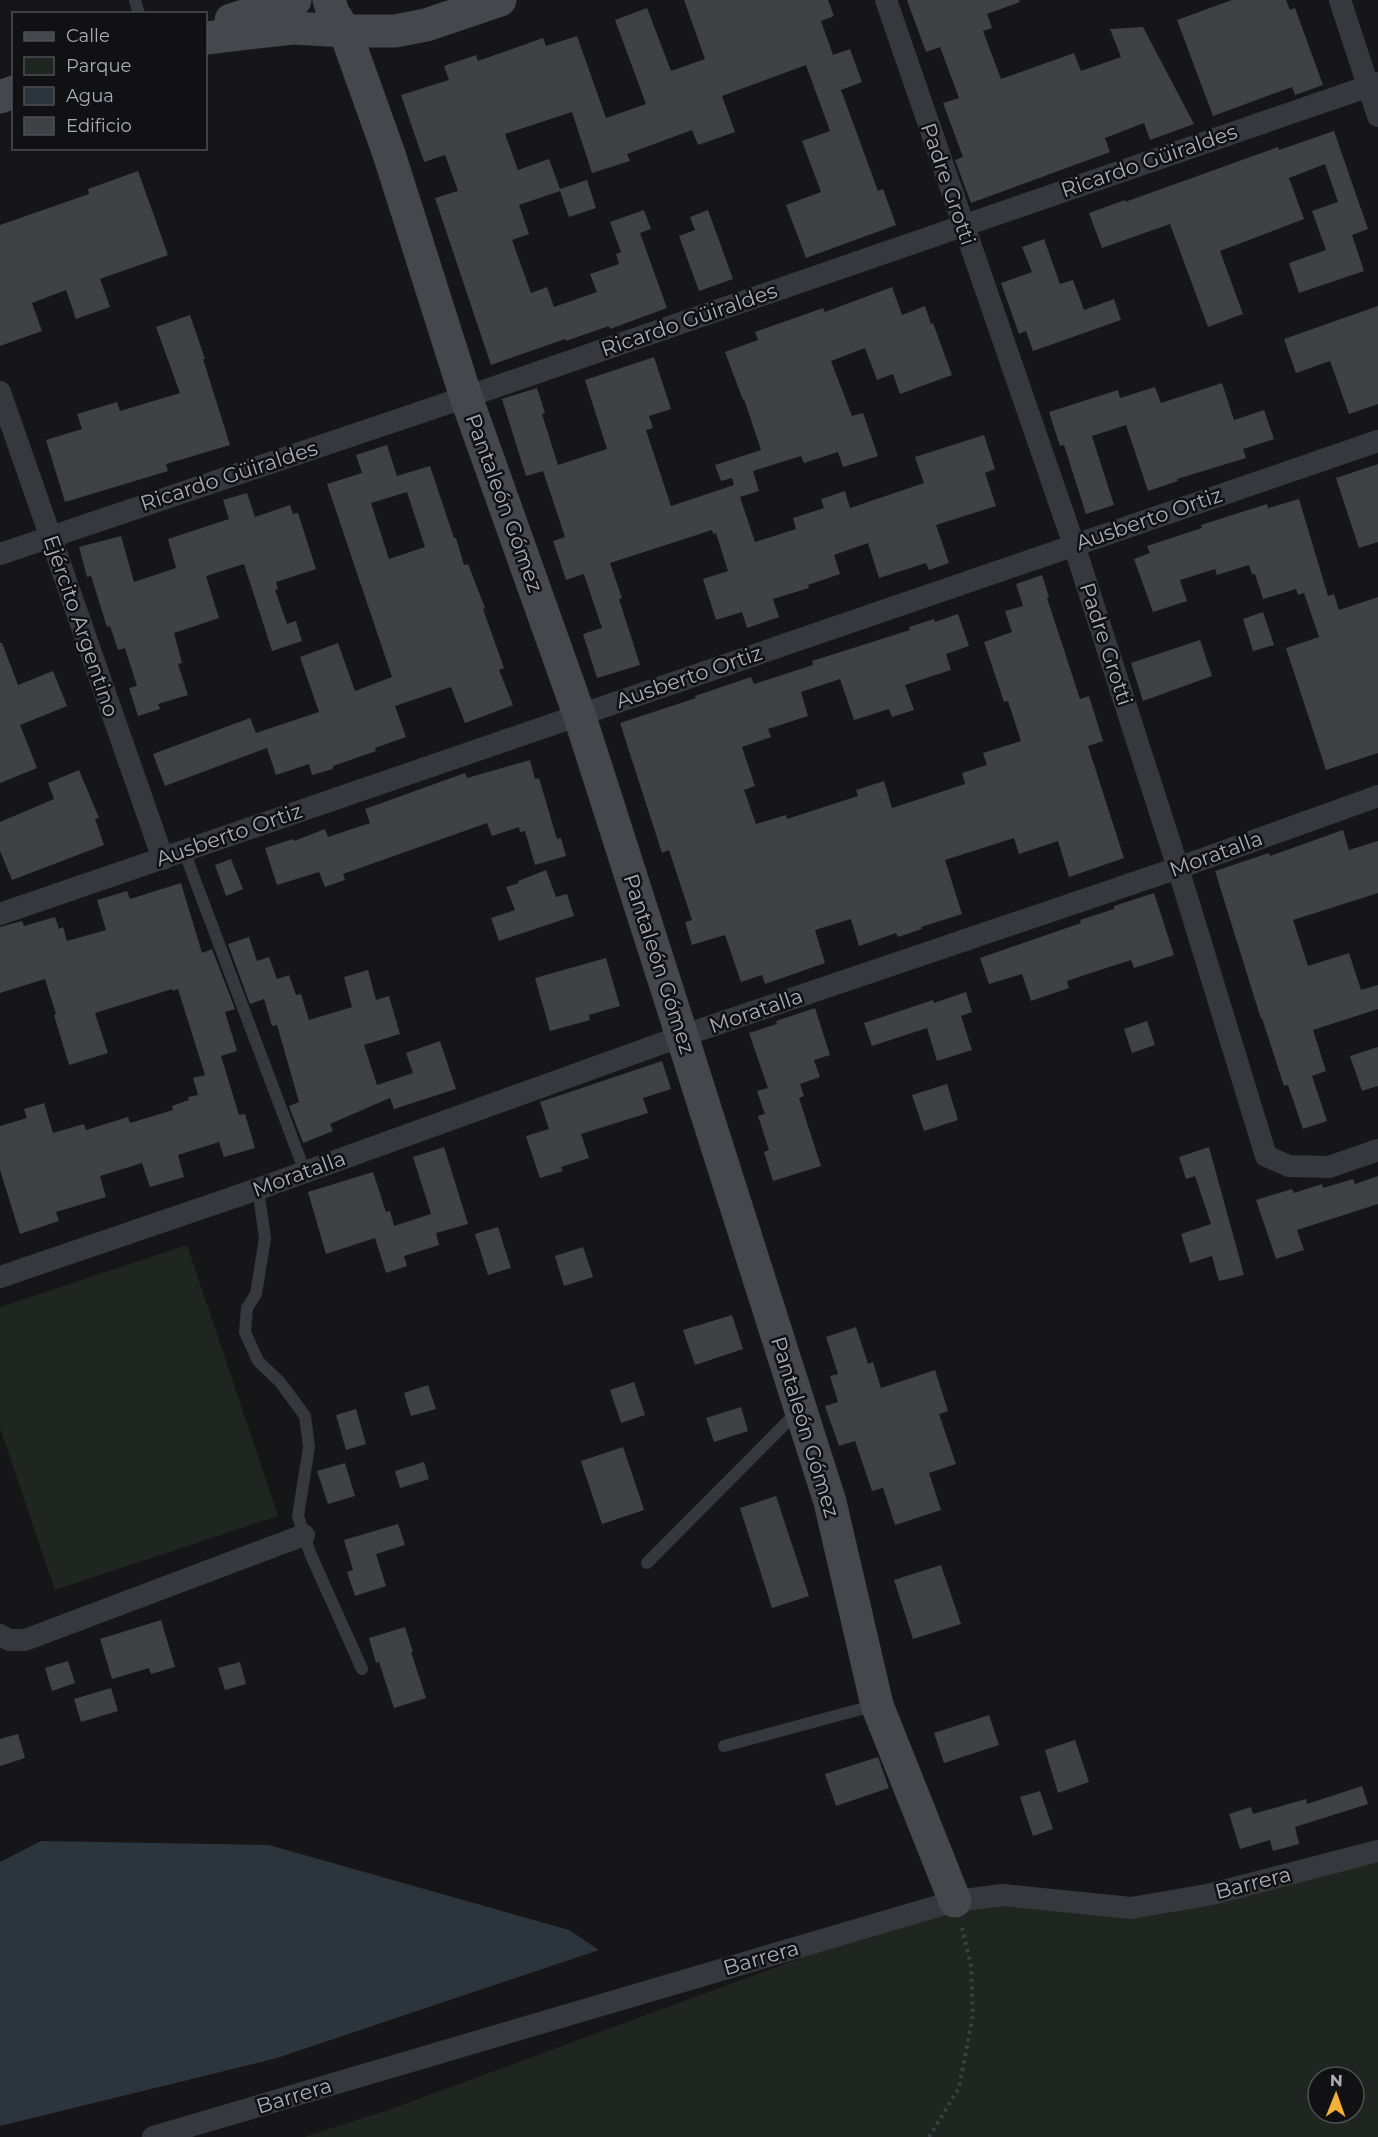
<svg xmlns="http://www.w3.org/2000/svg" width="1378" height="2137" viewBox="0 0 1378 2137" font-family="Montserrat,sans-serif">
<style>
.green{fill:#1e261f;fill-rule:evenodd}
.water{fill:#2c353c}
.building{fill:#404145;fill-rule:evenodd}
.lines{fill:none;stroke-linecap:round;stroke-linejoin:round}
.path{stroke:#3d3f44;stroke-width:4;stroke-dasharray:3 4.5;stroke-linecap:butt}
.lane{stroke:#37383d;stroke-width:12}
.street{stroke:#37383d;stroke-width:22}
.secondary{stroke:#45474d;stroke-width:33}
.labels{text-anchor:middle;stroke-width:5;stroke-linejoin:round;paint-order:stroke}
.street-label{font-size:21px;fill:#a8adb8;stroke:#111113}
</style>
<rect width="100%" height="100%" fill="#161618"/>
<g class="green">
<polygon points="187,1245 278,1516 55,1590 0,1428 0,1307"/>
<path d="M1378,1851v286h-1074l90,-29 561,-207 176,7zM1318,2077h36v36h-36z"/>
</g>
<polygon class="water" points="41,1841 269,1845 569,1930 599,1950 277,2058 0,2126 0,1862"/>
<g class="building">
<polygon points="684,0 828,0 834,16 821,21 833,55 850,49 862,82 841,90 878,191 883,189 896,225 806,258 786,205 821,192 802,141 830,131 806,65 722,96 735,132 698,145 692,130 627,154 630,161 592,173 572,112 505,134 518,170 549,159 560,189 587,180 596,208 569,217 560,191 519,205 529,234 512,240 531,293 547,287 554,307 597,292 590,274 619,264 616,254 621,252 610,222 644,210 651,229 640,233 667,308 610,329 609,326 566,341 565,339 491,365 435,198 458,191 445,155 424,162 401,95 449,80 444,66 476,55 478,61 543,38 546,46 577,36 606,118 646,104 615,20 647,8 671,71 705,59"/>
<polygon points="907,0 1019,0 1020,2 987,14 992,28 983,31 1001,79 1074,53 1081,71 1121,57 1110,29 1143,27 1194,124 1150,140 1144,123 1105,138 1110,152 971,203 955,160 963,157 943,103 959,98 940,47 926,52"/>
<polygon points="1232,0 1286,0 1290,10 1295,8 1323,85 1295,95 1292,87 1213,116 1177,20"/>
<polygon points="1334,131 1368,229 1352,235 1364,271 1299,293 1289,263 1326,250 1312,211 1338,202 1325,164 1289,178 1304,219 1220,251 1243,314 1208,327 1170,224 1102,248 1089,213 1125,200 1125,202 1278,147 1279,150"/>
<polygon points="138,171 168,255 100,279 110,307 76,319 66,290 32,303 42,331 0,346 0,225 89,194 88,189"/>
<polygon points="708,210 733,279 699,291 679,236 695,230 690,217"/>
<polygon points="1044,239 1060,284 1073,280 1084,310 1114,299 1121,320 1033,351 1026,331 1019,334 1001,283 1032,272 1022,247"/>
<polygon points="892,287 902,315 925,306 931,324 933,323 952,375 900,394 893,374 877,380 865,348 831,361 852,416 863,413 878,456 843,467 838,452 804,463 801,456 753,471 759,491 740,497 755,542 796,529 793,518 824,508 821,499 845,491 850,508 924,483 915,457 984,435 995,469 985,473 996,506 936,525 949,563 929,570 926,563 879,578 868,543 834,555 840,574 808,585 809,588 773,599 779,617 747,628 742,612 716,620 703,579 728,571 716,533 713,534 712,530 610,563 622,598 619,599 640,665 597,678 583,634 602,628 584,574 566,580 553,541 565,537 543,471 526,476 502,399 537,388 545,413 542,414 558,465 607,449 585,380 654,357 671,409 649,416 653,428 646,430 671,506 734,485 732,478 721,481 715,465 761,450 744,399 743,400 725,352 758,340 755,332 823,308 825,312"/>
<polygon points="1378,306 1378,404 1349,414 1330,361 1296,373 1284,339"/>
<polygon points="190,315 205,359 203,359 230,445 166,464 168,471 65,502 46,440 82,429 77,414 117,402 120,411 180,393 156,327"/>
<polygon points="1222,383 1234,420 1264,410 1274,439 1243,449 1246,458 1177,479 1178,481 1148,491 1126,425 1092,436 1114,505 1086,514 1064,445 1060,446 1049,412 1118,390 1120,398 1155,387 1161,403"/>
<path d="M387,445l10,31 33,-10 24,72h2l8,27 4,-1 17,44 -2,1 21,59 -5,2 14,35 -48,18 -14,-36 -56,19 11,31 -31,11 1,3 -43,15v3l-21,6 -3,-11 -33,11 -9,-27 -102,38 -12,-32 97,-36 6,15 63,-21 -19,-55 38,-14 17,48 37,-14 -65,-193 35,-11 -6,-18zM407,492l18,55 -36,12 -18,-56z"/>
<polygon points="1378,464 1378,542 1359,548 1336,478"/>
<polygon points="247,493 255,517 290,505 293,514 298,513 316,569 276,582 278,589 275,590 287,624 296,621 302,641 272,651 244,564 206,576 219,618 174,633 182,663 178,664 188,695 158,704 160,709 138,716 129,688 137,686 125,648 118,650 110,626 107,627 91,576 87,577 79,547 121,536 134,582 176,568 168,539 229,519 223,500"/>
<polygon points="1299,499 1328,596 1334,594 1339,610 1378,597 1378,753 1326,770 1286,648 1319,637 1304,593 1298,595 1296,589 1263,599 1255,574 1252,574 1249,565 1217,575 1215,569 1180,580 1187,601 1153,612 1134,559 1150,553 1147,546 1202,528 1201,525 1267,504 1268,508"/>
<polygon points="1042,575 1049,597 1047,598 1080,699 1089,696 1103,741 1088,746 1124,858 1069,877 1058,841 1019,854 1014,838 945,860 962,914 921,927 922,929 898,937 896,933 859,946 851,919 815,930 825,963 765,984 762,975 741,982 725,935 692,945 685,922 692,920 669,850 662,853 620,723 696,698 695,696 751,677 754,684 813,665 812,661 910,630 909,627 934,619 935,622 958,614 969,646 946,654 951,670 905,685 914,710 892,717 889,709 854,720 840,679 801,692 808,716 768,729 771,737 742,747 755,786 744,790 756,824 786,815 787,819 858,796 856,790 884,781 892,808 965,784 962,773 987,765 983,753 1021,741 1008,701 1004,702 984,642 1012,632 1005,611 1023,606 1016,584"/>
<polygon points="1263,612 1274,645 1253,651 1243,619"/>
<polygon points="1200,640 1212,676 1143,701 1131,663"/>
<polygon points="0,643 2,643 18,685 53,671 67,706 20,725 37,768 0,783"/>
<polygon points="530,760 535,779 539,778 557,839 561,838 566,856 535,865 525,831 520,832 519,827 492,836 487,823 343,874 345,880 325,887 319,872 277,885 265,848 293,839 294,841 325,829 328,837 370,823 365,809 465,773 467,778"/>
<polygon points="79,770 99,818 95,819 104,845 12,880 0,851 0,822 54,799 48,783"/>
<polygon points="1343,830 1349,850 1378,841 1378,893 1293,920 1308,966 1349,953 1361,990 1378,985 1378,1009 1313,1030 1326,1071 1312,1076 1327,1121 1303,1129 1288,1085 1284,1086 1262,1018 1261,1019 1215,871 1269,853 1270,856"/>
<polygon points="231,859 243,889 226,896 215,865"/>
<polygon points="546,870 556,897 567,894 574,916 499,941 491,918 515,910 506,887 519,883 518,881"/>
<polygon points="181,883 202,953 212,949 235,1009 225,1012 237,1051 221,1056 239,1115 245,1114 255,1148 224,1157 219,1142 178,1155 184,1177 150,1187 142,1163 100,1176 106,1197 56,1212 59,1221 20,1234 0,1170 0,1126 27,1118 24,1109 44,1103 53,1133 84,1124 86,1130 128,1117 130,1123 173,1110 172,1106 189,1100 188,1097 198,1095 193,1078 205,1075 178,989 173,991 172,989 95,1013 108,1053 69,1065 54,1015 56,1014 45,979 0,993 0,927 22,921 24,926 55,917 59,929 63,927 67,941 106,930 97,900 127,891 130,899"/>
<polygon points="1154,893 1174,955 1134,968 1131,960 1097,971 1067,981 1069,988 1031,1001 1022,974 989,984 980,958 1081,923 1080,920 1114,909 1114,906"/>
<polygon points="249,937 257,961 269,957 277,979 289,975 296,995 301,994 309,1020 352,1007 344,977 368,970 376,1000 389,996 400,1034 364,1045 377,1085 413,1073 406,1053 440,1041 456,1089 394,1109 390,1098 330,1124 333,1131 303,1143 289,1106 299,1102 277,1025 272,1026 264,999 250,1004 228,944"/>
<polygon points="606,958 620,1006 589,1015 590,1020 550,1031 535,978"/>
<polygon points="966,992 972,1012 961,1016 972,1050 937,1061 927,1028 872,1046 864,1023 933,1000 934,1003"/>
<polygon points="815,1008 830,1055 814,1060 820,1077 800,1084 804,1096 799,1098 821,1166 773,1181 764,1152 769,1150 758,1116 765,1114 757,1091 768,1088 749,1033 777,1024 776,1021"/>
<polygon points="1147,1021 1155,1045 1132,1053 1124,1029"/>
<polygon points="1378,1047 1378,1086 1362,1091 1350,1056"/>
<polygon points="662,1061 671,1089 643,1098 648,1113 581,1134 589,1158 561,1167 563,1171 540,1178 526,1136 549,1129 540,1102"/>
<polygon points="947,1084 958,1120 924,1131 912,1095"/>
<polygon points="444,1147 468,1224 436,1233 439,1245 404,1256 407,1266 386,1273 375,1238 326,1254 308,1192 373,1172 386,1212 390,1211 394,1226 431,1214 413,1157"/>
<polygon points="1209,1147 1244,1275 1219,1281 1212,1256 1190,1263 1181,1234 1211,1224 1195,1176 1186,1179 1179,1157"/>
<polygon points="1378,1176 1378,1204 1297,1230 1304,1250 1276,1259 1256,1200 1292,1189 1294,1193 1322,1184 1323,1188 1353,1179 1355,1184"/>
<polygon points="498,1227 511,1268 488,1275 475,1234"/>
<polygon points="583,1247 593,1277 564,1286 555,1256"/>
<polygon points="732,1315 743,1349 695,1365 683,1330"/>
<polygon points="856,1327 868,1364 873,1362 881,1388 935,1370 948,1411 939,1414 956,1464 929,1473 941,1510 895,1525 883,1488 872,1491 855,1441 839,1446 825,1406 838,1402 830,1376 838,1374 826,1337"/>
<polygon points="634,1382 645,1415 621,1423 610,1390"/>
<polygon points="428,1385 436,1409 411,1416 404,1393"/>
<polygon points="741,1407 748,1431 714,1442 706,1418"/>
<polygon points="356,1409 366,1444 346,1450 336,1415"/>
<polygon points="623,1447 644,1510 602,1524 581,1461"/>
<polygon points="424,1462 429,1479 400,1488 395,1471"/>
<polygon points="345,1463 355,1496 328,1504 317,1471"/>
<polygon points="776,1496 809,1596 772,1608 740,1508"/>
<polygon points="398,1524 405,1545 376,1554 386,1586 355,1596 347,1572 353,1570 344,1540"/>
<polygon points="941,1565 961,1624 913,1639 894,1580"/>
<polygon points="161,1620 175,1667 151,1674 149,1668 112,1679 100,1639"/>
<polygon points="405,1627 413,1652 411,1652 426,1698 394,1708 379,1662 376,1663 369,1638"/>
<polygon points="68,1661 75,1683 52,1691 45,1668"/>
<polygon points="240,1662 246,1684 225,1690 218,1668"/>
<polygon points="111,1688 118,1711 81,1722 74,1699"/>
<polygon points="989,1715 999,1745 944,1763 934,1733"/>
<polygon points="18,1734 25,1758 0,1766 0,1739"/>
<polygon points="1075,1740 1089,1782 1058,1793 1045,1750"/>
<polygon points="878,1757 889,1788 836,1806 825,1774"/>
<polygon points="1362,1786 1368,1804 1295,1827 1299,1844 1273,1851 1270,1840 1240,1849 1229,1814 1251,1807 1253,1814 1306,1799 1307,1804"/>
<polygon points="1040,1791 1053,1829 1033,1836 1020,1797"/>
</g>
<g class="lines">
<polyline class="path" points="929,2137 959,2088 973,2015 971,1966 962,1928"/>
<g class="lane">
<polyline points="135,0 139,14"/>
<polyline points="184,851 305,1172"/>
<polyline points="258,1189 265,1238 256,1294 247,1308 245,1332 258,1361 280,1382 305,1416 309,1447 298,1516 310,1553 362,1669"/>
<polyline points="647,1563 799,1410"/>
<polyline points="724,1746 876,1705"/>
</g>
<g class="street">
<polyline points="886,0 1074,545 1178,868 1266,1156 1289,1166 1329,1167 1378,1150"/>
<polyline points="1340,0 1378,116"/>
<polyline points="0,392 163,859"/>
<polyline points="0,554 466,397 1378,83"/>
<polyline points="0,914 1378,441"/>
<polyline points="0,1277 258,1189 682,1036 1178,868 1378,796"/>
<polyline points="0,1635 9,1640 25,1640 304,1535"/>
<polyline points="153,2137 955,1901 1003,1895 1131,1908 1212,1894 1378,1851"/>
</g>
<g class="secondary">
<polyline points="329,0 333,13 345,31 389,154 466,397 579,714 682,1036 830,1502 877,1705 955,1901"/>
<polyline points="231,20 295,0"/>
<polyline points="206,38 293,28 345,31 395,31 426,25 500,0"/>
<polyline points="0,97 14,92"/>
</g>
</g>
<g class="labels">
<g class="street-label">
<text transform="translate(1149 161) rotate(-19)" y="7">Ricardo Güiraldes</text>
<text transform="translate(948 184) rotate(71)" y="7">Padre Grotti</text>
<text transform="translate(689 320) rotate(-19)" y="7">Ricardo Güiraldes</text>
<text transform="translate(229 476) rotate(-18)" y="7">Ricardo Güiraldes</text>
<text transform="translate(504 503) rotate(70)" y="7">Pantaleón Gómez</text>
<text transform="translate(1149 519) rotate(-19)" y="7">Ausberto Ortiz</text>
<text transform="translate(81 626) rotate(71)" y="7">Ejército Argentino</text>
<text transform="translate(1106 644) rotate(72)" y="7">Padre Grotti</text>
<text transform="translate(689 677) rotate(-19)" y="7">Ausberto Ortiz</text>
<text transform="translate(229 835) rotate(-19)" y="7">Ausberto Ortiz</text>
<text transform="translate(1216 854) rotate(-20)" y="7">Moratalla</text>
<text transform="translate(659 964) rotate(72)" y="7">Pantaleón Gómez</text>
<text transform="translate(756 1011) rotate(-19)" y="7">Moratalla</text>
<text transform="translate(299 1174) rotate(-20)" y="7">Moratalla</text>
<text transform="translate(805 1427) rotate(73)" y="7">Pantaleón Gómez</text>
<text transform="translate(1253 1883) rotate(-14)" y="7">Barrera</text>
<text transform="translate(761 1958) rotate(-16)" y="7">Barrera</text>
<text transform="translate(294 2096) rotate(-17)" y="7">Barrera</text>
</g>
</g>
<rect x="12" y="12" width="195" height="138" fill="#111113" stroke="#4d4f55" stroke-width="1.5"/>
<rect x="24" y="32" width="30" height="9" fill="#45474d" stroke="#4d4f55" stroke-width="1.5"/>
<text x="66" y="42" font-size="18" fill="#a8adb8">Calle</text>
<rect x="24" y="57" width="30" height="18" fill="#1e261f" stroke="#4d4f55" stroke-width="1.5"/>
<text x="66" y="72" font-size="18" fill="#a8adb8">Parque</text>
<rect x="24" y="87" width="30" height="18" fill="#2c353c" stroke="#4d4f55" stroke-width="1.5"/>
<text x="66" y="102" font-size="18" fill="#a8adb8">Agua</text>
<rect x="24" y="117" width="30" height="18" fill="#404145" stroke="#4d4f55" stroke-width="1.5"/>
<text x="66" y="132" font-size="18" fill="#a8adb8">Edificio</text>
<g transform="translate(1336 2095) rotate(1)"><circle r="28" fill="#111113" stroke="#4d4f55" stroke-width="1.5"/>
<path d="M0-4.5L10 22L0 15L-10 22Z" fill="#f2b134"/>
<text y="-9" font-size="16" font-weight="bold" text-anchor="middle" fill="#a8adb8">N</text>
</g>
</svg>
